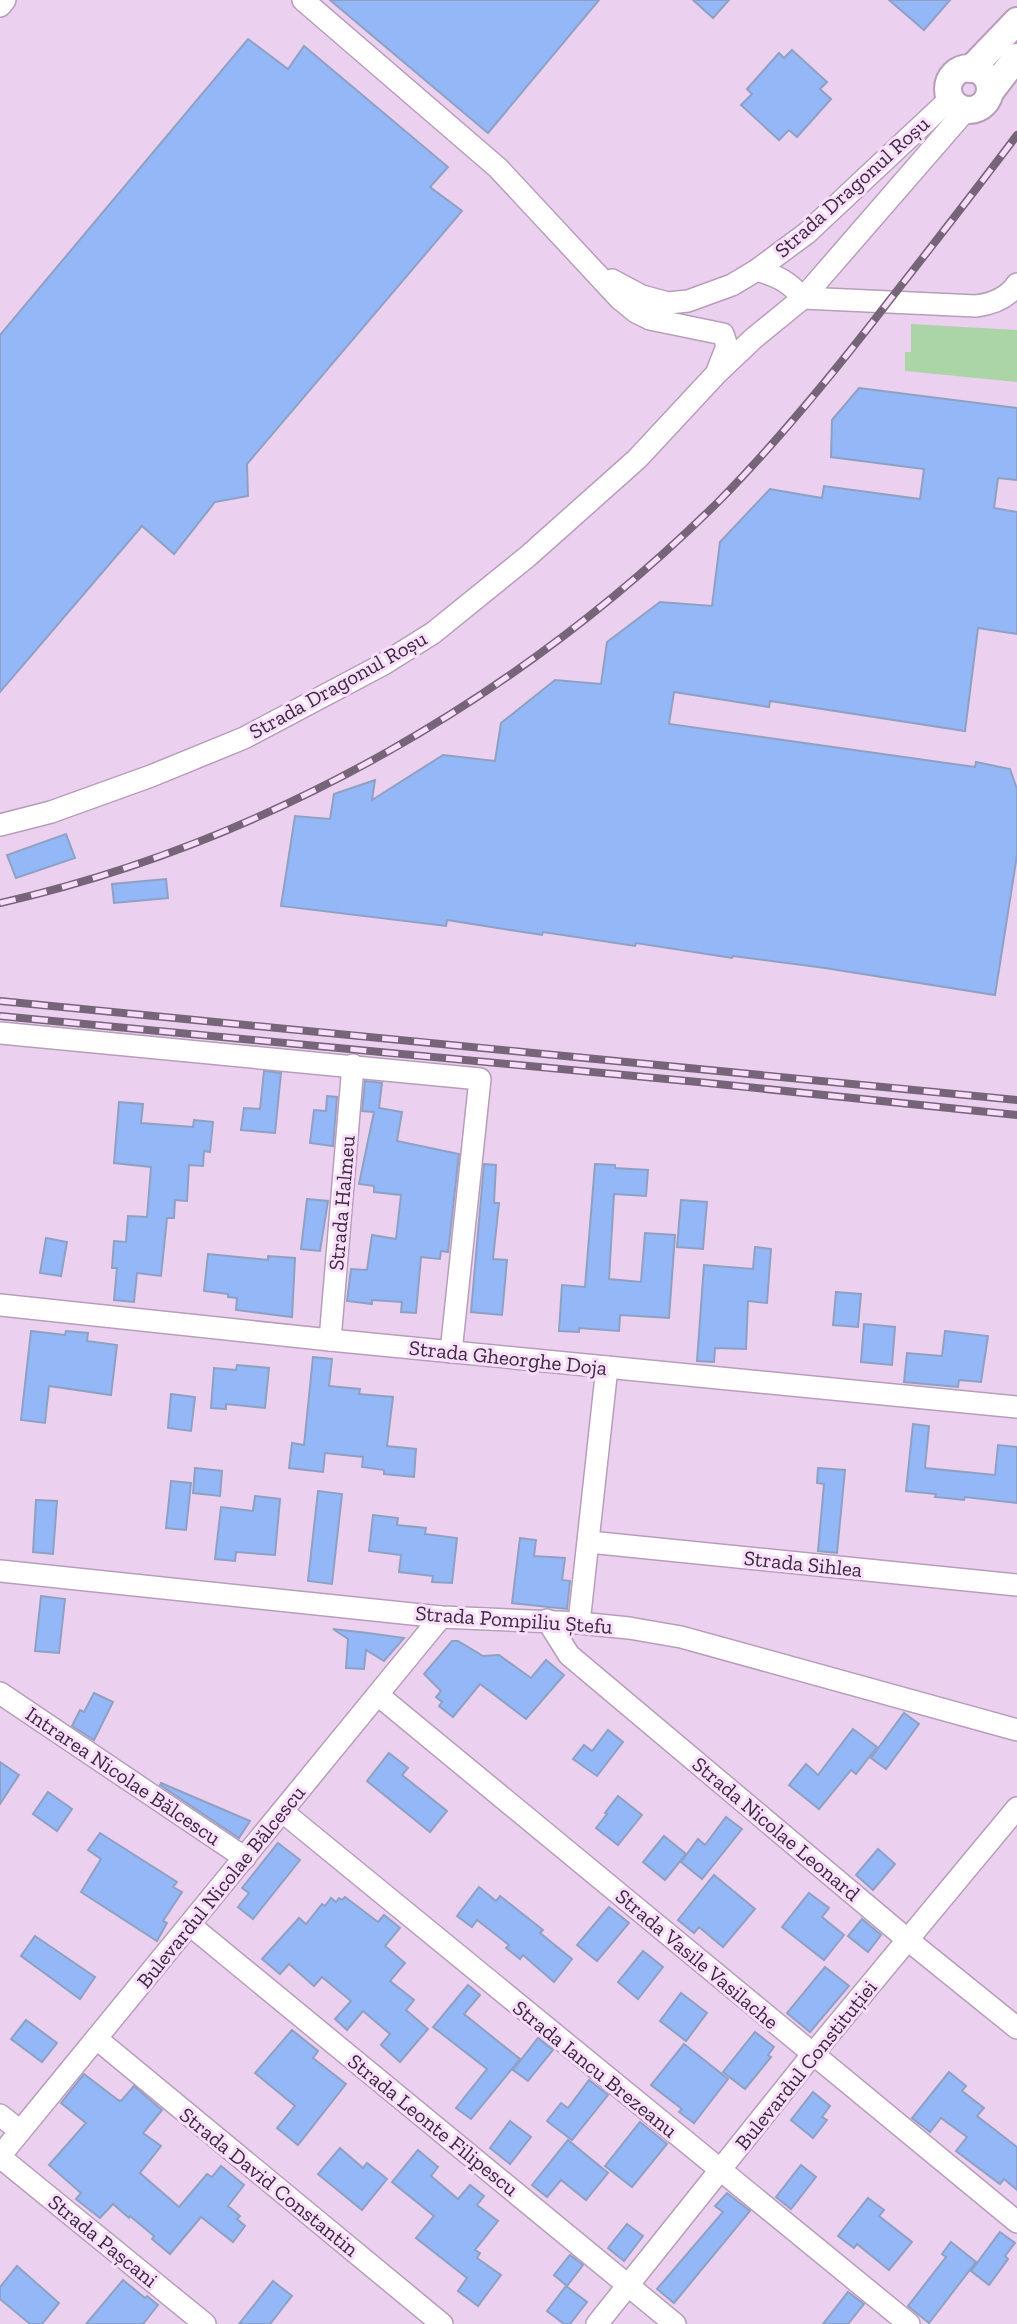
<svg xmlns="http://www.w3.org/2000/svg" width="1017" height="2324" viewBox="0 0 1017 2324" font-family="'Zilla Slab',serif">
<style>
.green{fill:#abd5a7}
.building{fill:#94b7f8;stroke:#8fa1c3;stroke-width:2}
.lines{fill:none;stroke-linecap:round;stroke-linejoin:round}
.minor-casing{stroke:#b89dbb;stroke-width:24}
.tertiary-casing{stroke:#b89dbb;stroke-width:30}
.minor{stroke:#fff;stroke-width:21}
.tertiary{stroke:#fff;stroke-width:26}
.rail-casing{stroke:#766578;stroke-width:8}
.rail{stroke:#faddfd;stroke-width:5;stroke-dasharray:16;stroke-linecap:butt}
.labels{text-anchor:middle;stroke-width:6;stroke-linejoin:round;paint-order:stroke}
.street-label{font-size:21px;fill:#372c39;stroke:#faddfd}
</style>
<rect width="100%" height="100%" fill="#ecd0f0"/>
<polygon class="green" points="911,324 1017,330 1017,382 905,371 905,352 911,352"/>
<g class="building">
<polygon points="330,0 599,0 488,133"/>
<polygon points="693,0 729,0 713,18"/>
<polygon points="889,0 950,0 924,30"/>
<polygon points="248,39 288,69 304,46 448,167 430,187 462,211 247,464 248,496 215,502 174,554 142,526 0,692 0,335"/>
<polygon points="792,50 827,82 820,89 831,99 797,137 789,130 779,140 741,105 752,94 747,89 779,53 784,58"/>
<polygon points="859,388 1017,408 1017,480 998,478 994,508 1017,512 1017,634 978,628 965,731 770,701 769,707 674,692 669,724 975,767 976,762 1010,769 1017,789 1017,855 995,995 825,968 733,956 732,958 636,943 635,946 543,932 542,935 447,920 446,926 281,906 295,816 330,819 334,794 375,780 372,800 443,755 495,761 501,723 555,680 601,684 607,642 660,602 712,606 720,542 770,489 822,498 824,486 920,499 924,469 831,457 832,420"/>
<polygon points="66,834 75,858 16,878 7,855"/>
<polygon points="166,879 168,898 114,903 112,884"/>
<polygon points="264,1071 281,1073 275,1133 241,1130 244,1108 260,1109"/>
<polygon points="365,1081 382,1083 379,1108 402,1112 397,1141 459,1154 448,1252 441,1251 440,1259 421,1257 416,1313 401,1312 402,1302 372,1300 372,1304 347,1301 351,1269 367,1270 372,1235 396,1239 401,1195 374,1192 374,1186 359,1184 374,1112 362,1111"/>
<polygon points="327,1096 337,1097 333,1146 310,1143 314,1110 326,1111"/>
<polygon points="119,1102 143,1104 141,1123 193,1127 194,1120 213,1122 210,1152 204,1151 203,1166 189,1165 187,1201 175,1200 174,1218 167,1218 161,1276 137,1273 134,1302 114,1300 117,1268 112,1268 114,1241 126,1242 128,1216 147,1217 151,1167 114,1163"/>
<polygon points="484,1164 496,1165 494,1203 499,1203 493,1259 507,1260 502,1315 471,1312"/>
<polygon points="595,1164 615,1165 615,1168 648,1170 646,1196 614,1194 609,1279 641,1282 645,1233 675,1235 669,1318 620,1315 619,1331 579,1328 579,1332 559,1331 562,1285 585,1287"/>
<polygon points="307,1199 328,1201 320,1251 301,1249"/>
<polygon points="681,1200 707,1202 703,1249 677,1247"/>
<polygon points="46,1238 67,1242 61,1276 40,1273"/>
<polygon points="755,1247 771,1249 767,1303 748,1301 746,1349 715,1348 714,1362 697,1361 704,1265 753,1269"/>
<polygon points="208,1254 268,1260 268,1256 295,1258 292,1317 236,1310 237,1298 228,1297 228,1294 204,1291"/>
<polygon points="836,1292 861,1294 858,1327 833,1325"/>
<polygon points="864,1324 895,1327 892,1365 861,1362"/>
<polygon points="31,1331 65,1335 66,1331 88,1333 87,1341 117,1345 111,1395 49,1386 45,1423 21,1420"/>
<polygon points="945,1331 988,1336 981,1382 959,1380 958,1387 904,1382 907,1353 942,1356"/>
<polygon points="313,1357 332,1359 329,1386 360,1389 359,1394 393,1397 387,1446 416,1449 414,1477 384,1474 384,1470 362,1467 363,1457 325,1453 323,1472 289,1468 292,1443 304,1445"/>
<polygon points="237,1365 269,1368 265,1408 226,1404 226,1409 211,1408 214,1368 236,1370"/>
<polygon points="171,1394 195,1397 191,1431 168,1428"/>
<polygon points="913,1424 929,1426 925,1468 995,1475 998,1445 1017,1447 1017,1503 965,1497 964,1500 935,1497 936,1494 906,1491"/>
<polygon points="195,1468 222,1471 220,1496 193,1493"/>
<polygon points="818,1468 845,1470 837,1553 818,1551 824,1484 817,1483"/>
<polygon points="171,1481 191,1483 186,1530 166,1528"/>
<polygon points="318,1491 342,1494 332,1584 308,1581"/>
<polygon points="255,1496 280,1499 275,1555 236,1552 235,1561 215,1559 221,1507 253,1511"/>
<polygon points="36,1500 57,1501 53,1554 33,1552"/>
<polygon points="373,1515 398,1518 397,1525 426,1528 425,1534 457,1538 452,1583 432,1582 433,1576 399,1572 401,1555 369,1551"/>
<polygon points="520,1538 536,1540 534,1556 565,1558 562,1580 570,1581 567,1609 512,1603"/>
<polygon points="41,1596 65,1599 59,1653 35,1651"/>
<polygon points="333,1629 368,1633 404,1638 384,1661 366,1650 364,1669 346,1668 348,1639"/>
<polygon points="452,1641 458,1641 483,1656 499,1655 531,1678 546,1660 564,1675 526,1719 480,1684 453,1717 439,1706 442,1702 436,1697 441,1691 424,1674"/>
<polygon points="94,1693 113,1702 94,1740 72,1726 80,1710 84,1712"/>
<polygon points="904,1713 919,1724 886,1769 871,1758"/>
<polygon points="853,1729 877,1747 856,1774 851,1770 819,1809 789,1785 806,1764 818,1775"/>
<polygon points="608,1730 623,1742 597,1776 573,1759 584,1745 592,1751"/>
<polygon points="389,1753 408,1768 402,1775 447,1811 430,1832 367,1781"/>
<polygon points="0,1762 19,1775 0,1804"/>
<polygon points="161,1783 250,1821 239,1838 160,1785"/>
<polygon points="48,1792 72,1809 57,1831 33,1814"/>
<polygon points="618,1796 642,1815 618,1845 596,1828 607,1814 605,1813"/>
<polygon points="726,1817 742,1829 702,1879 681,1862 698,1839 705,1845"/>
<polygon points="100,1833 177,1882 173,1887 182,1892 163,1921 167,1923 157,1941 81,1892 101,1859 88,1850"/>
<polygon points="664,1836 686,1854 665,1880 643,1862"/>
<polygon points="278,1843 300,1860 253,1919 238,1907 249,1893 242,1888"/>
<polygon points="878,1849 895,1864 873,1890 856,1875"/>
<polygon points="714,1875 755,1909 723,1947 699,1927 694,1933 678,1920"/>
<polygon points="479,1887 496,1901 500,1896 543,1930 540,1933 572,1959 554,1982 523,1955 520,1959 506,1948 509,1945 477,1920 472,1927 457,1916"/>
<polygon points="809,1893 829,1908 822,1917 844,1935 824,1960 782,1927"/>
<polygon points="345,1897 378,1922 384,1915 400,1928 385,1946 405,1963 390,1981 414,2000 406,2010 428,2029 400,2062 381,2045 390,2034 363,2011 347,2030 335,2019 351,2001 322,1977 314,1986 289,1964 280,1974 262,1959 299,1918 306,1924 322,1904 325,1906 331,1898 336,1902 339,1898 342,1900"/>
<polygon points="609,1907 629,1923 597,1961 577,1945"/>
<polygon points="862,1919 881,1935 868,1952 848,1936"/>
<polygon points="35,1936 95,1977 80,1999 21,1956"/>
<polygon points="643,1951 663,1967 638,1999 618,1982"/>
<polygon points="825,1967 849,1986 810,2032 787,2013"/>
<polygon points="468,1985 480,1995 464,2014 520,2059 471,2119 456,2108 487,2069 433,2027"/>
<polygon points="681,1993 707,2013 686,2041 660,2021"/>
<polygon points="26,2020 57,2043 42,2062 11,2039"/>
<polygon points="292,2030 318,2051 313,2058 346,2084 298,2145 277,2128 295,2106 255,2073"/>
<polygon points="755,2032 774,2047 768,2055 771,2057 745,2089 723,2072"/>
<polygon points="538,2038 553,2050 528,2081 513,2070"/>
<polygon points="684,2044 728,2079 694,2123 679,2112 682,2109 651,2085"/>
<polygon points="949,2072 966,2086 962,2091 984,2108 977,2116 1017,2147 1017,2190 1004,2179 1000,2184 956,2151 967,2137 941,2118 930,2132 912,2118"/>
<polygon points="84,2074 118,2100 121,2101 134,2086 162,2110 143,2133 161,2146 140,2173 179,2207 207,2174 212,2177 221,2166 244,2185 228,2206 240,2216 237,2219 245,2226 233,2242 201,2217 170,2254 152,2239 154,2236 130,2216 129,2218 113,2204 100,2218 76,2199 81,2193 49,2165 86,2123 61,2103"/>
<polygon points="589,2080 608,2095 572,2140 547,2121 561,2103 568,2108"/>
<polygon points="813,2092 830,2106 822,2117 827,2120 813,2138 791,2120"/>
<polygon points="510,2121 531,2137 510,2164 490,2148"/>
<polygon points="640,2122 667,2144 632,2187 605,2166"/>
<polygon points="568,2140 608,2173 586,2200 561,2180 547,2197 532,2185"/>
<polygon points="340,2148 363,2168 367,2163 387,2179 362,2210 318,2174"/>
<polygon points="418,2150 438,2167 431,2176 458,2199 470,2185 484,2196 477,2205 498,2221 475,2250 480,2253 477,2258 501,2275 478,2306 458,2291 467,2278 416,2238 434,2216 392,2182"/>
<polygon points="801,2165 816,2177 791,2209 776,2197"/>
<polygon points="727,2193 750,2211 674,2303 657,2289 723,2212 715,2206"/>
<polygon points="868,2198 884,2210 879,2216 912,2242 889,2270 857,2244 854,2248 838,2236"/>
<polygon points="627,2224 643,2236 624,2261 608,2248"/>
<polygon points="1000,2232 1015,2243 1005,2256 1008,2259 989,2285 971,2271"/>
<polygon points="951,2242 976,2262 929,2323 908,2306 946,2257 942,2254"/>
<polygon points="570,2255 583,2265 567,2286 554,2275"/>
<polygon points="17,2266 59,2303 42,2324 30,2324 0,2299 0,2287"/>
<polygon points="123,2280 145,2298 147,2296 158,2305 143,2324 86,2324"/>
<polygon points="273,2281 292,2296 270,2324 239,2324"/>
<polygon points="566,2286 587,2302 570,2324 564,2324 547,2311"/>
<polygon points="848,2292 864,2304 848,2324 823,2324"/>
</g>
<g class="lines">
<defs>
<g id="minor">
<polyline points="303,0 498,168 620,299 636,312 650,319 723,334 727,346 718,369"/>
<polyline points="0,6 5,0"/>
<path d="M757,270c22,7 31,11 46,28l173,8c16,-2 31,-7 41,-22"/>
<polyline points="612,280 642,296 668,303 688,301 732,285 757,270 807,233 950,99"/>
<polyline points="0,825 51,812 151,776 244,738 382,665 433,633 527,557 637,459 717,373 754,338 803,298 966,110"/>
<polyline points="0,1033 480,1079 451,1352"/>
<polyline points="0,1305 330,1340 1017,1407"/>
<polyline points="330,1340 353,1065"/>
<polyline points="589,1542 1017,1585"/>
<polyline points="0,1571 441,1617 579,1623 629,1628 681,1637 1017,1730"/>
<polyline points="547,1620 569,1655 908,1940 1017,2028"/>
<polyline points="579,1623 607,1367"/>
<polyline points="0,1693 245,1858"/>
<polyline points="378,1695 1017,2222"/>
<polyline points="283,1812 909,2324"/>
<polyline points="190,1925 675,2324"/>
<polyline points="97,2039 442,2324"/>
<polyline points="0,2115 20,2131"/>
<polyline points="0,2156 441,1617"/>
<polyline points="0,2157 205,2324"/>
<polyline points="597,2324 812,2055 1017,1808"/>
</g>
<g id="tertiary">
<circle cx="969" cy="89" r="21"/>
<polyline points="971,69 1017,21"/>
<polyline points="990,92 1017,57"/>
</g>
</defs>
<use href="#minor" class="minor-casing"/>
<use href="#tertiary" class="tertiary-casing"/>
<use href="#minor" class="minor"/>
<use href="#tertiary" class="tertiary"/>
<defs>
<g id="rail">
<path d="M0,903c271,-62 522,-207 719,-402 61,-62 117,-131 170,-200 43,-55 86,-110 128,-166"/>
<polyline points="0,1001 1017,1100"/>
<polyline points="0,1016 698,1082 1017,1115"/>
</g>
</defs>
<use href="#rail" class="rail-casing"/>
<use href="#rail" class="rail"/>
</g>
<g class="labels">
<g class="street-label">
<text transform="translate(852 187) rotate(-42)" y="7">Strada Dragonul Roșu</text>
<text transform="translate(338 685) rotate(-29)" y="7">Strada Dragonul Roșu</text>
<text transform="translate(342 1203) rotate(-85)" y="7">Strada Halmeu</text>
<text transform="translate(508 1358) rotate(6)" y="7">Strada Gheorghe Doja</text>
<text transform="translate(803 1564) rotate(6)" y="7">Strada Sihlea</text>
<text transform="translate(514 1620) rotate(4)" y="7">Strada Pompiliu Ștefu</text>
<text transform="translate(123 1776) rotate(34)" y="7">Intrarea Nicolae Bălcescu</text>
<text transform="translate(776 1829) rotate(40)" y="7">Strada Nicolae Leonard</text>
<text transform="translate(221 1887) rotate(-51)" y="7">Bulevardul Nicolae Bălcescu</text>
<text transform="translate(697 1959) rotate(40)" y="7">Strada Vasile Vasilache</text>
<text transform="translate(806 2065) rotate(-51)" y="7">Bulevardul Constituției</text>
<text transform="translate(595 2069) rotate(39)" y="7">Strada Iancu Brezeanu</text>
<text transform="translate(433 2125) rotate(39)" y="7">Strada Leonte Filipescu</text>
<text transform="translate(269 2182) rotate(39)" y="7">Strada David Constantin</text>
<text transform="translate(103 2241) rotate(39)" y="7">Strada Pașcani</text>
</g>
</g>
</svg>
